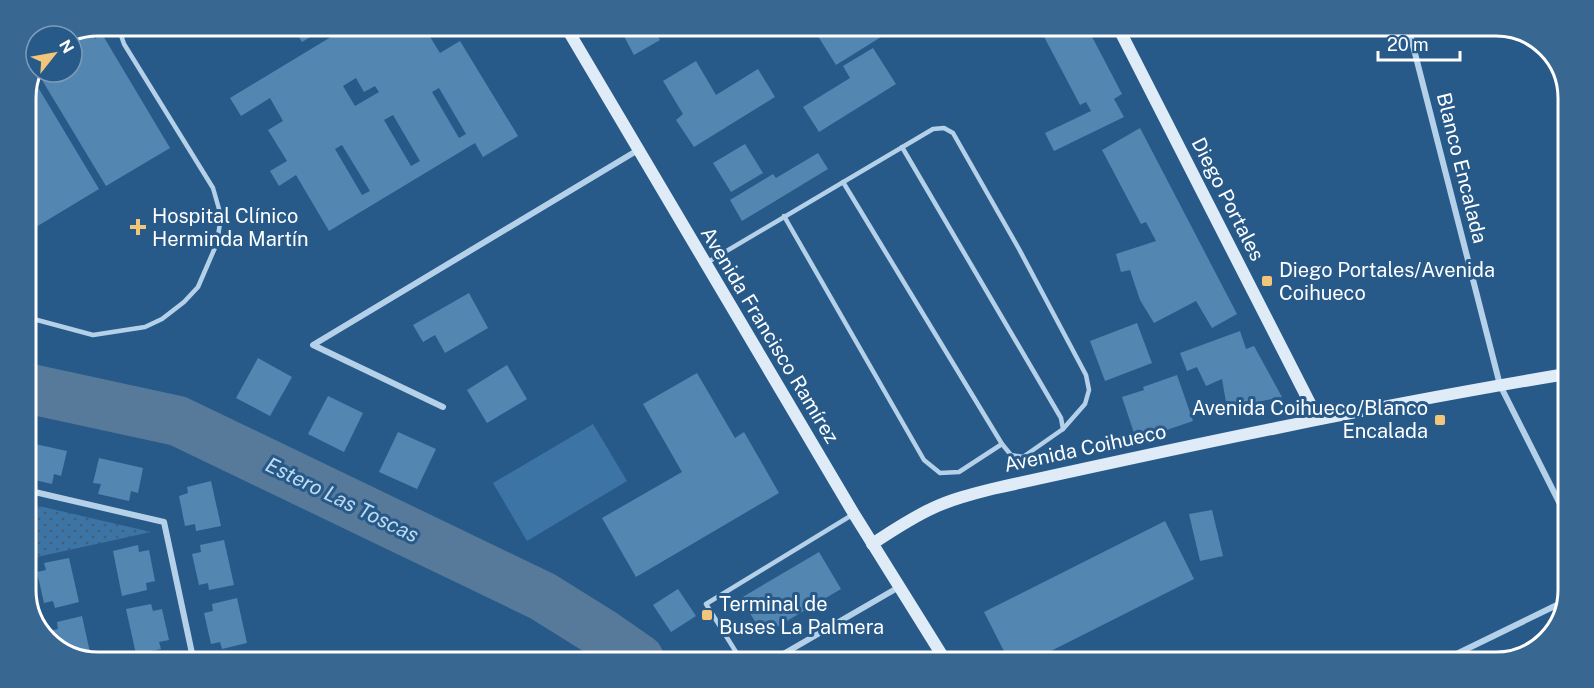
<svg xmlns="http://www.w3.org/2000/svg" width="1594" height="688" viewBox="0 0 1594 688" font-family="'Public Sans',sans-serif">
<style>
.green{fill:#3c74a6}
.park{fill:url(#park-dots)}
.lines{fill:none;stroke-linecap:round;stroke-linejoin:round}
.river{stroke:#577a9a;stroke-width:50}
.building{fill:#5486b2;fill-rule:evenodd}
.lane{stroke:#b5d1e9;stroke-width:4.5}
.street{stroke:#b5d1e9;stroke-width:6}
.secondary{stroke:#dfecf8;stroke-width:12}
.poi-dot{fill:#f1c57a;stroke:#275a89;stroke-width:2}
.labels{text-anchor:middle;stroke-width:6;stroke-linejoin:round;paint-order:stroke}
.street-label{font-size:20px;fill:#fff;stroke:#275a89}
.poi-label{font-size:20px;fill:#fff;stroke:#275a89;text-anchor:start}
.water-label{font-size:21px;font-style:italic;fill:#c0daf0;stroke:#275a89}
.rim{fill:none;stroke:#fff;stroke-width:3}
</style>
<defs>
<pattern id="park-dots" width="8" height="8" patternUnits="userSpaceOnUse" patternTransform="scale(1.5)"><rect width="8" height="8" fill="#3c74a6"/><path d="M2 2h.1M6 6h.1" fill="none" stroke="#455e74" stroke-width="1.8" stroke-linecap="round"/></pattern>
</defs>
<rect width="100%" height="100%" fill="#275a89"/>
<polygon class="green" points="593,424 627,481 527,541 493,483"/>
<polygon class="park" points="26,503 151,532 28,559 26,549"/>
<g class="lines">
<polyline class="river" points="26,388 178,421 542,596 603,634 639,659"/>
</g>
<g class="building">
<polygon points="292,26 328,26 302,42"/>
<path d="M349,26l75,1 16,26 20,-12 58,95 -35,21 -8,-14 -146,88 -33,-56 -17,11 -9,-15 17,-10 -19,-31 15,-9 -13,-23 -29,18 -11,-18zM356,78l8,14 11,-6 4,6 -24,14 -12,-20zM439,88l27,46 -7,4 -27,-46zM393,115l27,46 -9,5 -27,-46zM342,145l28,46 -8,4 -27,-46z"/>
<polygon points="619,27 653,28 660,40 634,55"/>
<polygon points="824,28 875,28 881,37 836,65 816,33"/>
<polygon points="89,29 95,39 102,34 170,148 106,186 39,75 33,79 99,189 31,230 26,222 26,93 35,72 72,72 72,36"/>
<polygon points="1040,29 1088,29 1122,94 1114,99 1124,117 1054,151 1045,133 1091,111 1086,102 1080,105"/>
<polygon points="873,48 896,84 819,132 803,107 850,78 843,66"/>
<polygon points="696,61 716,95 758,69 775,97 694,147 676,120 683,114 663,81"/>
<polygon points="1140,128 1237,314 1212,328 1196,301 1154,323 1140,300 1130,270 1121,272 1116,254 1156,241 1146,222 1141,224 1102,150"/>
<polygon points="745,144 763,173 731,192 713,163"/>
<polygon points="818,153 828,169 742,221 730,200 773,174 776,178"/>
<polygon points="469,293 488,328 445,353 435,335 423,342 413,325"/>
<polygon points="1137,323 1152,363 1105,381 1090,341"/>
<polygon points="1240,331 1246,349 1254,346 1282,397 1227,408 1222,379 1206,386 1197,367 1187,371 1180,353"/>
<polygon points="258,358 292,377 270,416 236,398"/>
<polygon points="507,365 527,399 487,423 467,390"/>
<polygon points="697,373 735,438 744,432 779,493 636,577 602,518 682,472 643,404"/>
<polygon points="1177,375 1193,421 1158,433 1160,438 1138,445 1122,397 1144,390 1143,387"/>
<polygon points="328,396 363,413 344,452 308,434"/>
<polygon points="398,432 436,449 417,489 379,472"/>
<polygon points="26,442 67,451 61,476 54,474 52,484 26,478"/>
<polygon points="99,458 143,468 138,493 131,491 129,501 98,494 101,484 93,483"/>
<polygon points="211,481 221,526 196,531 195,524 185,526 179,496 188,493 187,487"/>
<polygon points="1212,510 1223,556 1200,561 1189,514"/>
<polygon points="1165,521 1194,579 1031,661 1009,661 984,612"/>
<polygon points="224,540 234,585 209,590 208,583 199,585 192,554 201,552 200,545"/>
<polygon points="138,545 139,552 149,550 155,581 146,583 147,590 122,596 113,551"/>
<polygon points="819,552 841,589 763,635 741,598"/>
<polygon points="69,558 79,602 55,608 53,601 44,603 37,572 46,570 44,563"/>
<polygon points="678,589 696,616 671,632 653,605"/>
<polygon points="237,598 247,643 222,649 220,642 211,644 204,613 213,611 212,604"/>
<polygon points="151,604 153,611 162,609 169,640 159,642 161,649 136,654 126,609"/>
<polygon points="82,616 91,657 70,657 52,643 49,631 58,629 57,622"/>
</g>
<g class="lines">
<g class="lane">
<polyline points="843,182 1002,444 1011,455 1023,457 1063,429 1061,418 902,147"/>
<polyline points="784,216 924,460 940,473 959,472 1002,444"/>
<polyline points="708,262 933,129 944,128 953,133 1019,249 1086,375 1089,390 1085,404 1063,429"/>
<polyline points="26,317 93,335 145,327 162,319 184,302 198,287 217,243 221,216 213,188 124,44 118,26"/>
<polyline points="741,660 706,604 852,515"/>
</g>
<g class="street">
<polyline points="1409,30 1500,385 1564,512"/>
<polyline points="443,407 313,345 638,150"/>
<polyline points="26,490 164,522 193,658"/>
<polyline points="773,660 899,587"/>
<polyline points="1440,662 1563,602"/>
</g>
<g class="secondary">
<polyline points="566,27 854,514 945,660"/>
<polyline points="1119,29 1318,419"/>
<path d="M872,544c20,-13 39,-26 61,-36 19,-9 39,-14 59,-19 190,-42 381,-83 574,-115"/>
</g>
</g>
<g class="poi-dot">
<path d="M135 218h6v6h6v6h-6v6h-6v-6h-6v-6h6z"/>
<rect x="1261" y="275" width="12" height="12" rx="3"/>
<rect x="1434" y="414" width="12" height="12" rx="3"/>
<rect x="701" y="609" width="12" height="12" rx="3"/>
</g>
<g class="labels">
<g class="street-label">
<text transform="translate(1462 168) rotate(76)" y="7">Blanco Encalada</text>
<text transform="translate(1228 199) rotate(63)" y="7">Diego Portales</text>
<text transform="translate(770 335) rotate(59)" y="7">Avenida Francisco Ramírez</text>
<text transform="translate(1085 448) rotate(-12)" y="7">Avenida Coihueco</text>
</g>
<g class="poi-label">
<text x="152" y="223">Hospital Clínico<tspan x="152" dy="23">Herminda Martín</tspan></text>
<text x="1279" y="277">Diego Portales/Avenida<tspan x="1279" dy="23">Coihueco</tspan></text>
<text x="1428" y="415" text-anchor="end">Avenida Coihueco/Blanco<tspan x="1428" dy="23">Encalada</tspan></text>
<text x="719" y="611">Terminal de<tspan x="719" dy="23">Buses La Palmera</tspan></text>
</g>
<g class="water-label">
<text transform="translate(342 500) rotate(26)" y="7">Estero Las Toscas</text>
</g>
</g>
<path d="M0 0H1594V688H0ZM98 36H1496A62 62 0 0 1 1558 98V590A62 62 0 0 1 1496 652H98A62 62 0 0 1 36 590V98A62 62 0 0 1 98 36Z" fill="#386792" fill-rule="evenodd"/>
<path class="rim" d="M98 36H1496A62 62 0 0 1 1558 98V590A62 62 0 0 1 1496 652H98A62 62 0 0 1 36 590V98A62 62 0 0 1 98 36Z"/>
<g transform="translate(54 54) rotate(59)"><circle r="28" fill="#275a89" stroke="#7d9cb8" stroke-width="1.5"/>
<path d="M0-4.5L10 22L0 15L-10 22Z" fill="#f1c57a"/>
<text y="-9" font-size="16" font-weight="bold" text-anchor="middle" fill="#ffffff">N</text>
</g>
<path d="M1378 51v9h82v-9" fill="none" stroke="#ffffff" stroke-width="3"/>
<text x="1387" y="51" font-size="18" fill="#ffffff" stroke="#275a89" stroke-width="4.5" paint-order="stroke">20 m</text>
</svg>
